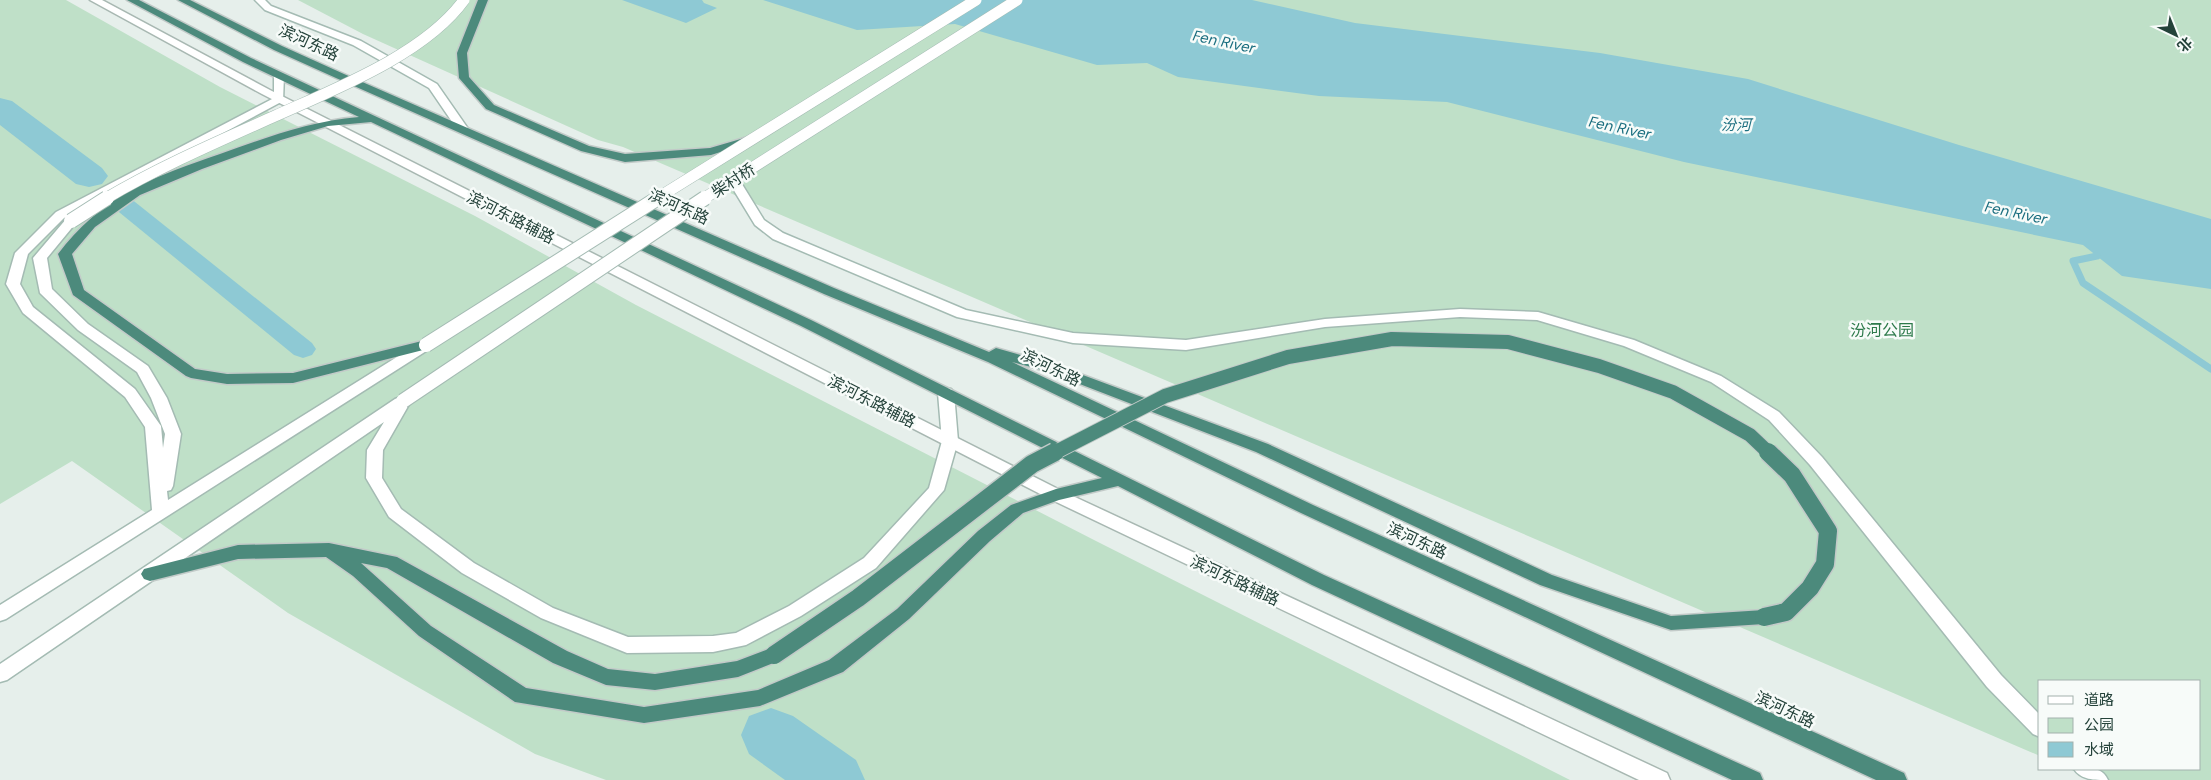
<svg xmlns="http://www.w3.org/2000/svg" width="2211" height="780" viewBox="0 0 2211 780" font-family="'DM Sans','Noto Sans SC',sans-serif">
<style>
.green{fill:#bfe0c8}
.water{fill:#8ec9d4}
.lines{fill:none;stroke-linecap:round;stroke-linejoin:round}
.stream{stroke:#8ec9d4;stroke-width:7}
.canal{fill:#8ec9d4;fill-rule:evenodd}
.river{fill:#8ec9d4;fill-rule:evenodd}
.tertiary-casing{stroke:#a8b8b2;stroke-width:3}
.secondary-casing{stroke:#a4bbb3;stroke-width:3}
.trunk-casing{stroke:#c2cac8;stroke-width:3}
.tertiary{fill:#fff;fill-rule:evenodd}
.secondary{fill:#fff;fill-rule:evenodd}
.trunk{fill:#4c8a7c;fill-rule:evenodd}
.secondary-bridge-far1-casing{stroke:#a4bbb3;stroke-width:12;stroke-linecap:butt}
.secondary-bridge-casing{stroke:#a4bbb3;stroke-width:16;stroke-linecap:butt}
.trunk-bridge-far1-casing{stroke:#c2cac8;stroke-width:16;stroke-linecap:butt}
.trunk-bridge-casing{stroke:#c2cac8;stroke-width:21;stroke-linecap:butt}
.secondary-bridge-far1{stroke:#fff;stroke-width:11}
.secondary-bridge{stroke:#fff;stroke-width:14}
.trunk-bridge-far1{stroke:#4c8a7c;stroke-width:14}
.trunk-bridge{stroke:#4c8a7c;stroke-width:18}
.labels{text-anchor:middle;stroke-width:5;stroke-linejoin:round;paint-order:stroke}
.far-water-label{font-size:15px;font-style:italic;fill:#1c6f80;stroke:#f7fbf9}
.street-label{font-size:16px;fill:#24423a;stroke:#f7fbf9}
.park-label{font-size:16px;fill:#2d7a4b;stroke:#f7fbf9}
</style>
<rect width="100%" height="100%" fill="#e6efeb"/>
<g class="green">
<polygon points="0,0 66,0 220,87 475,216 636,305 1096,541 1570,780 606,780 535,754 288,613 72,461 0,504"/>
<polygon points="298,0 2211,0 2211,780 2095,780 2069,769 2200,769 2200,681 2040,681 2040,756 623,147 598,140 363,34"/>
</g>
<g class="water">
<polygon points="622,0 702,0 704,3 717,8 686,23"/>
<polygon points="763,0 1252,0 1355,23 1600,53 1748,79 1959,145 2211,219 2211,289 2122,276 2083,245 1684,162 1447,102 1319,96 1178,77 1147,63 1097,65 955,24 857,30"/>
</g>
<g class="lines">
<polyline class="stream" points="2097,256 2073,261 2083,283 2211,369"/>
<polygon class="canal" points="122,196 130,198 312,343 316,349 312,355 303,358 294,355 114,208 111,203 114,198"/>
<g class="river">
<polygon points="0,98 12,101 102,168 108,176 102,184 89,187 76,184 0,125"/>
<polygon points="771,708 793,716 856,760 865,780 785,780 749,754 741,735 749,716"/>
</g>
<defs>
<polygon id="tertiary" points="90,0 102,0 270,90 1062,491 1667,773 1670,780 1639,780 1050,499 262,94"/>
<g id="secondary">
<polygon points="255,0 265,0 271,6 361,41 437,84 469,130 467,132 459,132 429,88 353,45 265,10"/>
<polygon points="279,72 284,75 283,101 64,218 28,254 20,284 33,307 135,389 161,426 163,448 165,434 151,398 137,372 78,330 40,293 33,258 67,218 75,218 77,221 75,224 47,258 52,289 88,324 148,366 167,398 181,434 173,486 171,490 167,491 168,500 421,342 431,342 433,345 431,348 6,619 0,621 0,605 152,510 145,427 125,397 23,313 6,284 15,253 56,212 274,98 274,75"/>
<polygon points="733,175 737,176 764,220 783,233 966,310 1073,333 1186,340 1325,319 1460,309 1538,312 1634,340 1721,376 1779,412 1822,457 2001,675 2040,715 2040,737 2033,734 1987,687 1810,465 1769,420 1711,382 1624,346 1537,320 1460,317 1325,327 1186,350 1073,343 957,317 773,239 755,225 727,179"/>
<polygon points="946,388 951,389 954,393 958,441 944,490 876,568 801,616 746,645 713,652 627,653 541,618 462,573 389,517 366,478 367,450 384,422 7,680 0,682 0,664 395,399 403,396 408,397 411,401 383,450 382,478 401,509 474,563 553,608 628,637 713,636 736,633 789,606 864,558 929,488 942,441 938,393 941,389"/>
<path d="M2074,769c14,-1 28,-3 34,11 -14,0 -27,0 -34,-11z"/>
</g>
<g id="trunk">
<path d="M127,0h12l112,58 560,262 513,255 436,198 3,7h-31l-420,-195 -194,-99 -59,14 -36,13 -33,28 -81,78 -66,53 -83,34 -116,17 -129,-21 -96,-66 -66,-60 -27,-19 -88,2 -88,22 -6,-2 -3,-5 3,-5 94,-24 91,-2 68,14 170,94 41,18 47,5 82,-13 37,-14 7,3 2,5 -2,5 -43,17 -83,13 -49,-5 -53,-22 -166,-95 -26,-5 70,63 95,62 118,19 114,-17 71,-30 68,-51 81,-78 33,-26 45,-16 46,-11 -301,-152 -430,-204 -43,4 -47,14 -79,29 -62,26 -45,32 -23,27 12,36 111,79 32,5 66,-1 133,-33 5,2 2,3 -2,3 -138,35 -66,1 -36,-6 -5,-2 -113,-81 -15,-41c19,-26 46,-49 74,-65 27,-14 59,-25 88,-35 46,-16 89,-33 139,-37l-116,-55z"/>
<polygon points="178,0 190,0 282,46 344,74 834,288 989,352 996,348 1056,365 1268,444 1552,575 1671,616 1764,610 1770,612 1773,617 1770,622 1764,624 1671,630 1540,585 1256,452 1046,371 1012,362 1313,505 1904,773 1907,780 1876,780 1301,513 988,362 824,294 336,78 274,50"/>
<polygon points="478,0 488,0 467,53 469,77 494,105 589,146 625,154 710,148 751,136 757,139 755,141 711,155 625,162 581,151 486,109 459,78 457,53"/>
</g>
</defs>
<use href="#tertiary" class="tertiary-casing"/>
<use href="#secondary" class="secondary-casing"/>
<use href="#trunk" class="trunk-casing"/>
<use href="#tertiary" class="tertiary"/>
<use href="#secondary" class="secondary"/>
<use href="#trunk" class="trunk"/>
<defs>
<g id="secondary-bridge-far1">
<path d="M105,199c54,-32 112,-57 170,-83 60,-27 150,-62 189,-116"/>
<polyline points="656,199 976,0"/>
<polyline points="703,199 1017,0"/>
</g>
<g id="secondary-bridge">
<polyline points="71,221 107,198"/>
<polyline points="426,345 658,198"/>
<polyline points="403,401 705,198"/>
</g>
<polyline id="trunk-bridge-far1" points="1052,454 1165,396 1288,357 1392,339 1508,342 1599,366 1673,392 1750,435 1770,454"/>
<g id="trunk-bridge">
<polyline points="1764,617 1786,612 1810,588 1825,564 1828,531 1792,475 1768,452"/>
<polyline points="774,655 858,598 1032,464 1055,452"/>
</g>
</defs>
<use href="#secondary-bridge-far1" class="secondary-bridge-far1-casing"/>
<use href="#secondary-bridge" class="secondary-bridge-casing"/>
<use href="#trunk-bridge-far1" class="trunk-bridge-far1-casing"/>
<use href="#trunk-bridge" class="trunk-bridge-casing"/>
<use href="#secondary-bridge-far1" class="secondary-bridge-far1"/>
<use href="#secondary-bridge" class="secondary-bridge"/>
<use href="#trunk-bridge-far1" class="trunk-bridge-far1"/>
<use href="#trunk-bridge" class="trunk-bridge"/>
</g>
<g class="labels">
<g class="far-water-label">
<text transform="translate(1224 42) rotate(12)" y="5">Fen River</text>
<text x="1736" y="130">汾河</text>
<text transform="translate(1620 128) rotate(12)" y="5">Fen River</text>
<text transform="translate(2016 213) rotate(12)" y="5">Fen River</text>
</g>
<g class="street-label">
<text transform="translate(309 42) rotate(25)" y="6">滨河东路</text>
<text transform="translate(733 180) rotate(-33)" y="6">柴村桥</text>
<text transform="translate(679 206) rotate(24)" y="6">滨河东路</text>
<text transform="translate(511 217) rotate(27)" y="6">滨河东路辅路</text>
<text transform="translate(1051 367) rotate(26)" y="6">滨河东路</text>
<text transform="translate(872 401) rotate(27)" y="6">滨河东路辅路</text>
<text transform="translate(1417 540) rotate(25)" y="6">滨河东路</text>
<text transform="translate(1235 580) rotate(25)" y="6">滨河东路辅路</text>
<text transform="translate(1785 709) rotate(25)" y="6">滨河东路</text>
</g>
<g class="park-label">
<text x="1882" y="336">汾河公园</text>
</g>
</g>
<rect x="2038" y="680" width="162" height="90" fill="#f7fbf9" stroke="#a3b1ad"/>
<rect x="2048" y="696" width="25" height="8" fill="#ffffff" stroke="#a3b1ad"/>
<text x="2084" y="705" font-size="15" fill="#24423a">道路</text>
<rect x="2048" y="718" width="25" height="15" fill="#bfe0c8" stroke="#a3b1ad"/>
<text x="2084" y="730" font-size="15" fill="#24423a">公园</text>
<rect x="2048" y="742" width="25" height="15" fill="#8ec9d4" stroke="#a3b1ad"/>
<text x="2084" y="755" font-size="15" fill="#24423a">水域</text>
<g transform="translate(2176 35) rotate(137)" stroke="#f7fbf9" stroke-width="4" paint-order="stroke">
<path d="M0-4L9 19L0 12L-9 19Z" fill="#24423a"/>
<text y="-8" font-size="14" font-weight="bold" text-anchor="middle" fill="#24423a">北</text>
</g>
</svg>
